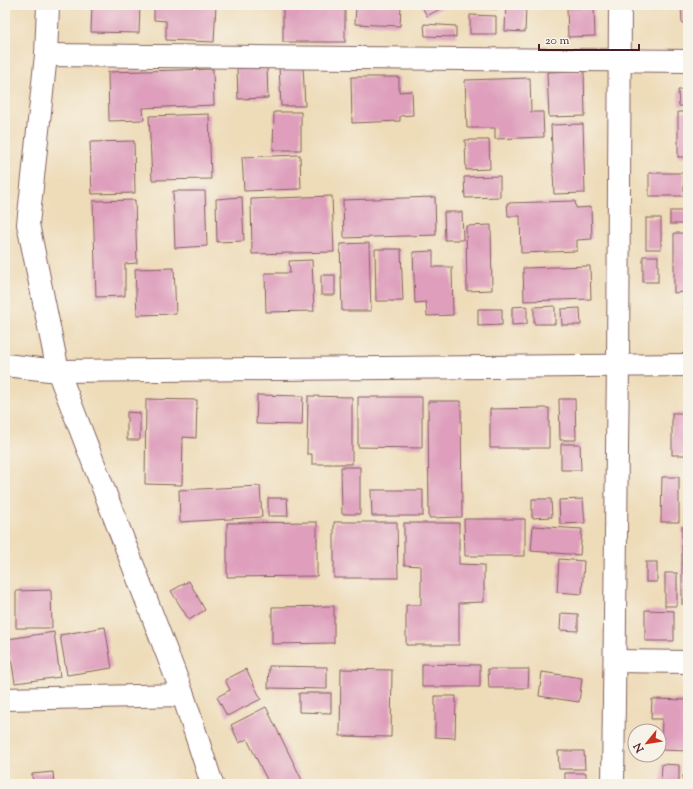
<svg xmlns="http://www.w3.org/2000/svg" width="693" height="789" viewBox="0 0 693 789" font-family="'Sorts Mill Goudy',serif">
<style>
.building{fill:#de9ebc}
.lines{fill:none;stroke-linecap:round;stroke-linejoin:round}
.minor-casing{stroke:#83615d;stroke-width:24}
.minor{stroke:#fff;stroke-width:22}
</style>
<rect width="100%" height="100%" fill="#f7f3e8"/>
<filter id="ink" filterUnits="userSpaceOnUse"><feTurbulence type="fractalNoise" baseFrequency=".025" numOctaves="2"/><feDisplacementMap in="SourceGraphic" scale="8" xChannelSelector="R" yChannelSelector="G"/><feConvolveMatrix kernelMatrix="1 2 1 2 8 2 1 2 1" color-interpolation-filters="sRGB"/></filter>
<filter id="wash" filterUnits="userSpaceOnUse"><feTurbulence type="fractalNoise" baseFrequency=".012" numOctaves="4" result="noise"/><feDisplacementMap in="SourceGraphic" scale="16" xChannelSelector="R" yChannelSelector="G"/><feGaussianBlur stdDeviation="0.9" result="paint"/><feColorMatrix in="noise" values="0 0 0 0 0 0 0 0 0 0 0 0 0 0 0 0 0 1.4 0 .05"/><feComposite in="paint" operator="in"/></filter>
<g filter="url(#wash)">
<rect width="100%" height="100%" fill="#eedcb9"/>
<g id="blocks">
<g class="building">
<polygon points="92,5 140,5 139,33 91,32"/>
<polygon points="154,5 216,5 214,42 166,40 166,21 154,20"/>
<rect x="283" y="5" width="62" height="37"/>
<polygon points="356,5 401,5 400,26 355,24"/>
<polygon points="421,5 447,5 427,16"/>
<polygon points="474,5 497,5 497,9 473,8"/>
<polygon points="506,5 526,5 525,32 505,31"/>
<polygon points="681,5 688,5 688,23 682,23"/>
<polygon points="567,8 594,8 595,36 568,37"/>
<polygon points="470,15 496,16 496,34 470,34"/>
<polygon points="424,24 456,26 456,37 425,36"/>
<polygon points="303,66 305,106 281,106 279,67"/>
<polygon points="267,67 268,98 238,99 237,68"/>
<polygon points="213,69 214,105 143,108 144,120 109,121 108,72"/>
<polygon points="584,71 585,116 549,117 547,72"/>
<polygon points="351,77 399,77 399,92 412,91 413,115 400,116 400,121 352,123"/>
<polygon points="530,78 531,112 543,112 544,137 495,139 495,128 467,128 465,80"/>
<polygon points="678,90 688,90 688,106 679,106"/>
<polygon points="274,112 301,112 301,150 273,150"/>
<rect x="678" y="112" width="10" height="45"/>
<polygon points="209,114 211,179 152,180 149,116"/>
<polygon points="583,124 585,193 554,194 551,125"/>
<polygon points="465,140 489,140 490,169 466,170"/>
<polygon points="134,141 135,193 92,194 90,142"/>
<polygon points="300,155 301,189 244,191 242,157"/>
<rect x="649" y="173" width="35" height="23"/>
<polygon points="500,176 500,197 465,198 464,177"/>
<polygon points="173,191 205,191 207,246 175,248"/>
<polygon points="332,196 334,252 252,254 251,199"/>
<polygon points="242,197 244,241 217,242 216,199"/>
<polygon points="435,197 436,235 344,238 343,200"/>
<polygon points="135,200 137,263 125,264 125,296 96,297 93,201"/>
<polygon points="575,201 576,208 591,207 592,239 577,240 577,251 521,253 520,216 508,216 507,203"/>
<rect x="670" y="211" width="18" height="13"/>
<polygon points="444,212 462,212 463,240 445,240"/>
<rect x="646" y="218" width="15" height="31"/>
<polygon points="491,225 492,290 467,291 466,226"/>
<polygon points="674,233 688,233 688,308 684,308 684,292 674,293"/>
<polygon points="369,243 371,311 342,311 340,244"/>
<polygon points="375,249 401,249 403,301 376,301"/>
<polygon points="433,251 433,267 452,267 453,315 427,316 426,302 415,303 413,252"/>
<rect x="643" y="256" width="15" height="26"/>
<polygon points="312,260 314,311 266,312 265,273 290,273 289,261"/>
<polygon points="590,266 591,299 524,301 523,268"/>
<polygon points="174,268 176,314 137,315 135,269"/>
<rect x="321" y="275" width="14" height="20"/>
<polygon points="527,306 527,324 512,325 512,307"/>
<polygon points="555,306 555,324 534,324 534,307"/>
<polygon points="580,308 581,325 562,325 561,309"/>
<polygon points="478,309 502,309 502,325 478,326"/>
<polygon points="257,395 303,396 302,425 256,424"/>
<polygon points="308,396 352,397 352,464 312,464 312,454 307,454"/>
<polygon points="358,397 422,397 422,448 358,447"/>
<polygon points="146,399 197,400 196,438 183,437 182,485 145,484"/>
<polygon points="559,399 575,399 576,440 560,440"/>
<polygon points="428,401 461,401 462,517 429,518"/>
<polygon points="549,408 549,448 490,448 490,409"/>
<polygon points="127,412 140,413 140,440 127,440"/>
<rect x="672" y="413" width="16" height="42"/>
<polygon points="561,444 580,444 581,470 561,470"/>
<polygon points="341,467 360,467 360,514 342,514"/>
<polygon points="662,477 679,477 679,522 661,522"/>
<polygon points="260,486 262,517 180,522 179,490"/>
<polygon points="371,490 423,490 423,516 372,516"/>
<polygon points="268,498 287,498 288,516 268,516"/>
<polygon points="532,499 551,499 552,517 532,518"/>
<polygon points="583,499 585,523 560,524 559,500"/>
<polygon points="464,519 525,519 525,556 465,556"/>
<polygon points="317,522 317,576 227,577 227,523"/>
<polygon points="334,522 397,522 398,578 334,578"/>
<polygon points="404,523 459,523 459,564 484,565 484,602 459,603 459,645 406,645 406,605 421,605 421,566 404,565"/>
<polygon points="533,526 582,529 580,555 531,551"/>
<rect x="682" y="527" width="6" height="77"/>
<polygon points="559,559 584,561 582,594 557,592"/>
<rect x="646" y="562" width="11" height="20"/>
<rect x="665" y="573" width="12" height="33"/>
<polygon points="189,581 205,610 189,620 171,591"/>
<polygon points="51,590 52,628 16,628 16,591"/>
<polygon points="334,606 334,643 272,644 272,607"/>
<polygon points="645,610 674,611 674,641 645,641"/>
<polygon points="561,613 578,614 578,631 560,630"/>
<polygon points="105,627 112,668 67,675 60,635"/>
<polygon points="54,632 60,677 15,683 8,639"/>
<polygon points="422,664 480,665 480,687 422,687"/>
<polygon points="269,666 327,667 327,689 268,688"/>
<polygon points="246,669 261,699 227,716 217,697 230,690 225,680"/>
<polygon points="341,669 392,670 391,737 340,736"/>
<polygon points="488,669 529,669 528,688 489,688"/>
<polygon points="542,672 582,678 579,702 539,696"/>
<polygon points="299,693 331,693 331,713 299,712"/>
<polygon points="435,696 456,696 455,738 435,737"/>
<polygon points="652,699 688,700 688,751 661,750 662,719 651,719"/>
<polygon points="266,707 302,780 294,784 269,784 247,739 239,743 231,725"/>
<polygon points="558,751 584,751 585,769 559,769"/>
<polygon points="662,764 679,765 679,784 661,784"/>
<polygon points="53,772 54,784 33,784 32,774"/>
<rect x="565" y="773" width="21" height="11"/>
<rect x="683" y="776" width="5" height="8"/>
</g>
</g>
</g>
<g filter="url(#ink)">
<use href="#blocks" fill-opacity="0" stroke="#83615d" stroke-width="1"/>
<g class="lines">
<defs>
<g id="minor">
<polyline points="48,5 46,55 28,224 58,371 183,695 212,784"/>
<polyline points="46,55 688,61"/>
<polyline points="5,365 58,371 688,365"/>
<polyline points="615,661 688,662"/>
<polyline points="5,699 183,695"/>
<polyline points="613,784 618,365 620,5"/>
</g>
</defs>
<use href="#minor" class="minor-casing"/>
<use href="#minor" class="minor"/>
</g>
</g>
<rect width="693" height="789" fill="none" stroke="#f7f3e8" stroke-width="20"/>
<g transform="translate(647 743) rotate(240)"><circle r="19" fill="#f7f3e8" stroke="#b29e9c"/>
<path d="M0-3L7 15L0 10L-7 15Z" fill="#c8321e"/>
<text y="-6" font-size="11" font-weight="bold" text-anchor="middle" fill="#4a1f2b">N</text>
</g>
<path d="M539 44v6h100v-6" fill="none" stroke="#4a1f2b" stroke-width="2"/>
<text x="545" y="44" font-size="12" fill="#4a1f2b" stroke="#f7f3e8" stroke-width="3" paint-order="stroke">20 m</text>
</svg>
